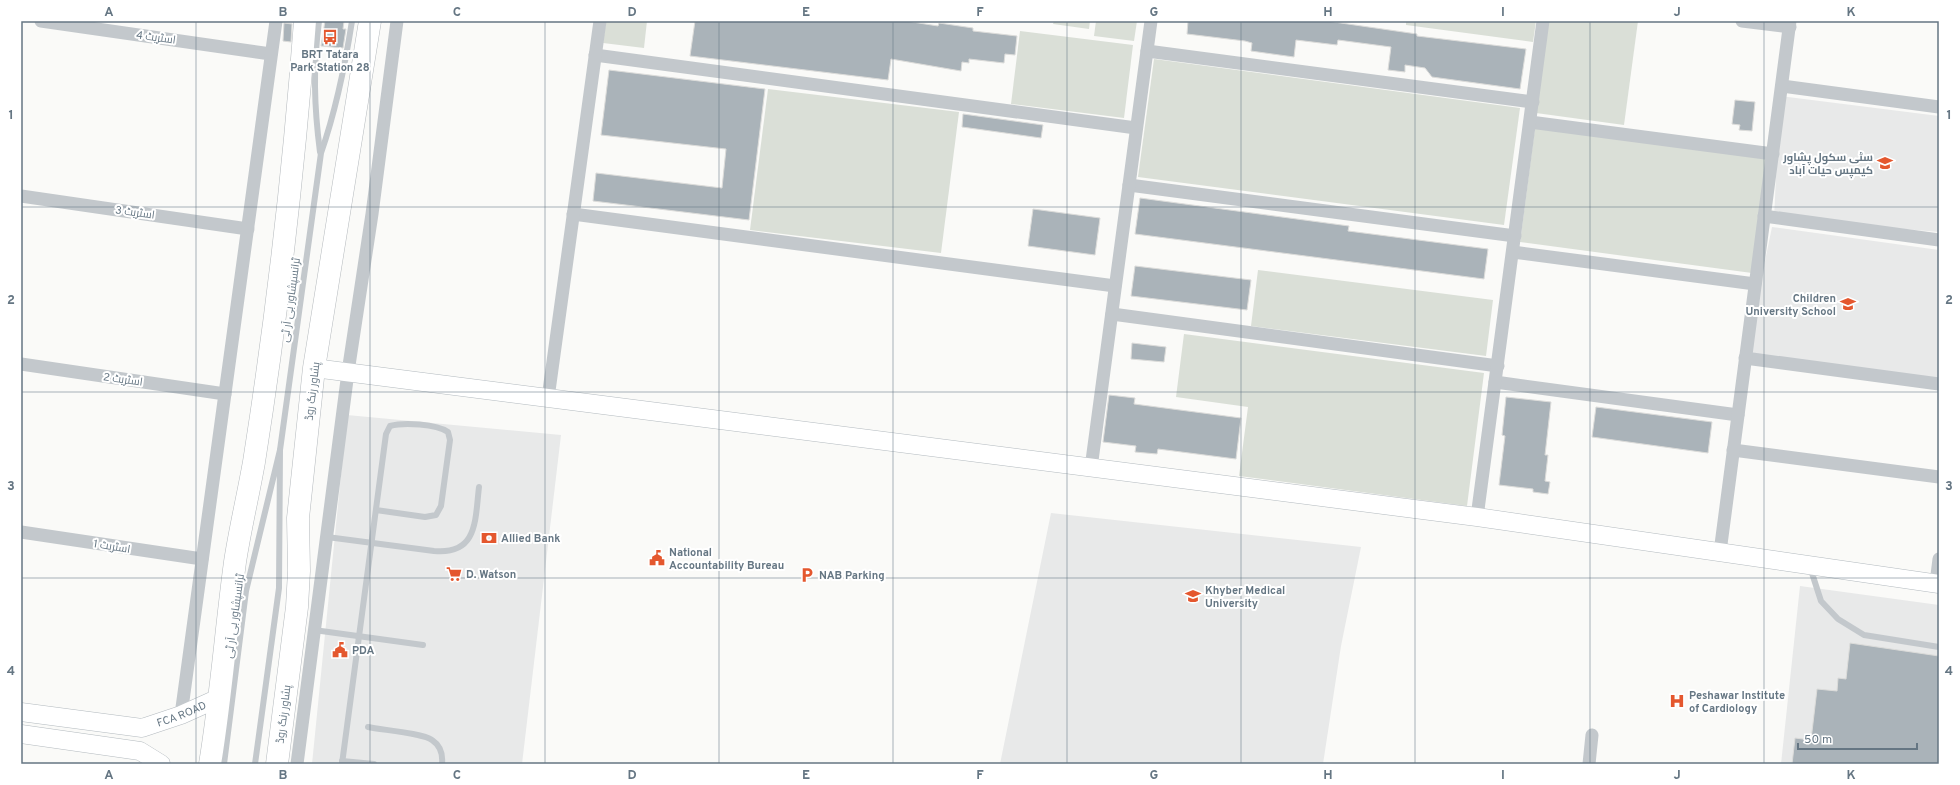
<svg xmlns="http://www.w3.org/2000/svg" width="1960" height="785" viewBox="0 0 1960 785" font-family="Overpass,Cairo,sans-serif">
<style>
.built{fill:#e8e9e9}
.green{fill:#dadfd7}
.building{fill:#aab3b9;stroke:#dcdcda}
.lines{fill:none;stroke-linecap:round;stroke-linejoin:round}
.secondary-casing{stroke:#b3babf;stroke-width:19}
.highway-casing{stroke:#b4b9bd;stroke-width:23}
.lane{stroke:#c3c8cc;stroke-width:6}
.street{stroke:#c3c8cc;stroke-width:13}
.secondary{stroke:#fff;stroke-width:18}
.highway{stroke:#fff;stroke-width:22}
.grid{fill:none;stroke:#657683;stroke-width:1;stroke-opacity:0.55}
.labels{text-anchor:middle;stroke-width:4;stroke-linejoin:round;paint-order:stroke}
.street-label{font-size:11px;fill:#657683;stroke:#fff}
.poi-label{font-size:11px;font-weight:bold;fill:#657683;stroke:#fff;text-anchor:start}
.neatline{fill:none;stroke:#657683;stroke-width:1.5}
.grid-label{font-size:13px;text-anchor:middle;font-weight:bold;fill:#657683}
</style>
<rect width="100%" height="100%" fill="#fafaf8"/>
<g class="built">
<polygon points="1780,96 1939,116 1939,232 1774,218"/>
<polygon points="1772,227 1939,250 1939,384 1745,358"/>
<polygon points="347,415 561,435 522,764 312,764"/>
<polygon points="1051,513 1361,547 1341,646 1323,764 1000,764"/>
<polygon points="1800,586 1939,605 1939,764 1781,764"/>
</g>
<g class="green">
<polygon points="606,21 647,21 644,48 603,43"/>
<polygon points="1054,21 1090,21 1089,29 1053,24"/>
<polygon points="1096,21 1137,21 1134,41 1094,36"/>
<polygon points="1406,21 1536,21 1533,42 1406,25"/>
<polygon points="1548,21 1638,21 1624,125 1536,113"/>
<polygon points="1020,31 1133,45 1124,118 1011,104"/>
<polygon points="1154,59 1520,108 1504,225 1138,177"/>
<polygon points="768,89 959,112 941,253 750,230"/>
<polygon points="1535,128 1767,159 1752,273 1520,242"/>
<polygon points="1258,270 1493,300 1486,356 1251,326"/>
<polygon points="1184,334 1484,373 1467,506 1239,476 1248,407 1176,397"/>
</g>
<g class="building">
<polygon points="325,21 344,21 343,29 346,29 343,48 321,46"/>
<polygon points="695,21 906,21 938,26 939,23 973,28 973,31 1017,36 1015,55 1005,54 1004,63 969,59 969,63 962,62 961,71 891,59 888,80 690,56"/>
<polygon points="1188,21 1327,21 1417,34 1417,36 1526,49 1520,89 1432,77 1425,68 1405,65 1405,72 1388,70 1391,47 1338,40 1337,45 1296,40 1294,57 1251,51 1252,43 1245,41 1187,34"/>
<polygon points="284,23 292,24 291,42 283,41"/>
<polygon points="609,70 765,89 749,220 593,201 596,173 722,188 726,149 601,135"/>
<polygon points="1735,100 1755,102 1752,131 1739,130 1740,125 1732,124"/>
<polygon points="963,114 1043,125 1041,138 962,127"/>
<polygon points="1140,198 1349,226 1348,231 1488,249 1484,279 1135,234"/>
<polygon points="1033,209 1100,218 1095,255 1028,246"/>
<polygon points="1135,266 1251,280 1247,310 1131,296"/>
<polygon points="1132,343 1166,347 1164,362 1131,359"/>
<polygon points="1109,395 1135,398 1134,404 1241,418 1236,459 1158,449 1157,454 1135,452 1136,446 1103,442"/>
<polygon points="1506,397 1551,402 1545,455 1548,455 1545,481 1550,482 1548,494 1533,492 1533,489 1499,485 1505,436 1502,435"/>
<polygon points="1596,407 1712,422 1708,453 1592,437"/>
<polygon points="1850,643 1939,656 1939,764 1792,764 1795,738 1811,740 1817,689 1837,691 1838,678 1846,679"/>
</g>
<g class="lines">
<defs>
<g id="secondary">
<polyline points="314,368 1477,517 1939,584"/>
<path id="s1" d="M21,712l121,16 39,-13 40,-18"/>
<polyline points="21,734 140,751 161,764"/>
</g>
<g id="highway">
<path d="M210,764c11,-67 16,-135 25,-202 5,-33 13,-66 19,-100 23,-146 40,-293 51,-441"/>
<polyline points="277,764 297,607 299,571 298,518 314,368 370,21"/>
</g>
</defs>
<use href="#secondary" class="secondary-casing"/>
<use href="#highway" class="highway-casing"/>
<g class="lane">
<path d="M319,21c-6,46 -5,85 1,131"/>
<path d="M280,450l41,-297c15,-43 24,-87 31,-132"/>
<path d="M327,537l107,14c44,4 41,-31 45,-64"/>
<polyline points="1810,567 1821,601 1838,619 1864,635 1939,647"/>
<polyline points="314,630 423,645"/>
<path d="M368,727c14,3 54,6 64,13 9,6 11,14 10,24"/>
<polyline points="342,761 374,764"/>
<polyline points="224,764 246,591 280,450 279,588 255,764"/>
<path d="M342,764l44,-330 4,-8c14,-4 46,-2 58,6l2,8 -9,66 -5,9 -11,2 -49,-7"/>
</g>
<g class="street">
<polyline points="41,21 271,54"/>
<polyline points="1742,21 1790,27"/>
<polyline points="1147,51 1533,102"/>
<polyline points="595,55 1136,128"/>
<polyline points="1782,86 1939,107"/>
<polyline points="1530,122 1773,154"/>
<polyline points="1129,185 1515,236"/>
<polyline points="21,196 248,229"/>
<polyline points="573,214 1115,286"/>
<polyline points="1764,216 1939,240"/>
<polyline points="1513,252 1755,284"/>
<polyline points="1112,314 1498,366"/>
<polyline points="1745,358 1939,384"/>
<polyline points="21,364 225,394"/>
<polyline points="1495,382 1738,415"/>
<polyline points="548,398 600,21"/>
<polyline points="1733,450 1939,477"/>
<polyline points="1091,468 1151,21"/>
<polyline points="1477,517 1543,21"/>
<polyline points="21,532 202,559"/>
<polyline points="1720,552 1790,21"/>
<polyline points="1936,583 1939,559"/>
<polyline points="181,715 276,21"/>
<polyline points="297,764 348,372 372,214 397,21"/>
<polyline points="1589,764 1592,735"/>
</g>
<use href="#secondary" class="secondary"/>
<use href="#highway" class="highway"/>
</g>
<path class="grid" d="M196,21v743M370,21v743M545,21v743M719,21v743M893,21v743M1067,21v743M1241,21v743M1415,21v743M1590,21v743M1764,21v743M21,207h1918M21,392h1918M21,578h1918"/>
<defs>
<symbol id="bus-bare" viewBox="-9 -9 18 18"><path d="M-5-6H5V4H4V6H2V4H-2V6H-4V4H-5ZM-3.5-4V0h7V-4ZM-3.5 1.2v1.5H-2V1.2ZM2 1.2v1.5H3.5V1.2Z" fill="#e4572e" stroke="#fff" stroke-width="2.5" paint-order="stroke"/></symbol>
<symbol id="school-bare" viewBox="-9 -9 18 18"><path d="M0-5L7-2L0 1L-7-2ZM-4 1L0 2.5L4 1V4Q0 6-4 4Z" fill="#e4572e" stroke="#fff" stroke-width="2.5" paint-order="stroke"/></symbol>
<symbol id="bank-bare" viewBox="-9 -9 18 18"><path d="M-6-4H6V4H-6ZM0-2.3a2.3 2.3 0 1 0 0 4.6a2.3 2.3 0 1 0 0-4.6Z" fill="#e4572e" stroke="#fff" stroke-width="2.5" paint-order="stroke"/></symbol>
<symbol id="civic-bare" viewBox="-9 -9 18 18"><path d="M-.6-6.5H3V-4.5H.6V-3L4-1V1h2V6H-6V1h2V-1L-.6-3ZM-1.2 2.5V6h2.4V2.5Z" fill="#e4572e" stroke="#fff" stroke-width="2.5" paint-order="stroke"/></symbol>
<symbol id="supermarket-bare" viewBox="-9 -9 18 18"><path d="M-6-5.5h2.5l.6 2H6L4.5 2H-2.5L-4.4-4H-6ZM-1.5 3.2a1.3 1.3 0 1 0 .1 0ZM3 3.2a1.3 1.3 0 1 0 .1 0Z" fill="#e4572e" stroke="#fff" stroke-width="2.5" paint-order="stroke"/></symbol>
<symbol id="parking-bare" viewBox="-9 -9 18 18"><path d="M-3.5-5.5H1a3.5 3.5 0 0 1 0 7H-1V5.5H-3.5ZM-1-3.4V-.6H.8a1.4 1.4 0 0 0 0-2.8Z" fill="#e4572e" stroke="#fff" stroke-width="2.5" paint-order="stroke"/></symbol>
<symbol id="university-bare" viewBox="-9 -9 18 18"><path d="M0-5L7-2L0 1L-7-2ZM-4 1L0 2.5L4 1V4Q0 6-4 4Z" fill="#e4572e" stroke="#fff" stroke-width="2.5" paint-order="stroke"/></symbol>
<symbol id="hospital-bare" viewBox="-9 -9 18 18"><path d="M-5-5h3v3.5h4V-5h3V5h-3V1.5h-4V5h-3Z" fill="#e4572e" stroke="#fff" stroke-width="2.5" paint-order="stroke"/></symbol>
</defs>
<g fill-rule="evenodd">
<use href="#bus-bare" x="319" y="26" width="22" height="22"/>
<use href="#school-bare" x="1874" y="152" width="22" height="22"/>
<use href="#school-bare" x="1837" y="293" width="22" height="22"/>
<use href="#bank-bare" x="478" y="527" width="22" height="22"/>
<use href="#civic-bare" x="646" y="547" width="22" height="22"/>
<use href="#supermarket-bare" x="443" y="563" width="22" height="22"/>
<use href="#parking-bare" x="796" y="564" width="22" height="22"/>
<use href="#university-bare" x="1182" y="585" width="22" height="22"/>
<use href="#civic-bare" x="329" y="639" width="22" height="22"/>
<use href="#hospital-bare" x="1666" y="690" width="22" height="22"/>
</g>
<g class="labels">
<g class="street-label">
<text transform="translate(156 37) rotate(8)" y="4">اسٹریٹ 4</text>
<text transform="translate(135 212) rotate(8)" y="4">اسٹریٹ 3</text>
<text transform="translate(290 300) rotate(-82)" y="4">ٹرانسپشاور بی آر ٹی</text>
<text transform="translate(123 379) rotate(8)" y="4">اسٹریٹ 2</text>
<text transform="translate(312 391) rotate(-83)" y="4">پشاور رنگ روڈ</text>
<text transform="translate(112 546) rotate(9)" y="4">اسٹریٹ 1</text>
<text transform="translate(234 616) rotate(-82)" y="4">ٹرانسپشاور بی آر ٹی</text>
<text dy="4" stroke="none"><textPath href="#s1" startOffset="164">FCA ROAD</textPath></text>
<text transform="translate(283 714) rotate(-83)" y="4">پشاور رنگ روڈ</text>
</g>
<g class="poi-label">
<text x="330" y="58" text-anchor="middle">BRT Tatara<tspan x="330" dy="13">Park Station 28</tspan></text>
<text x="1873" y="161" text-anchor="end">سٹی سکول پشاور<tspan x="1873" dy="13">کیمپس حیات آباد</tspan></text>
<text x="1836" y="302" text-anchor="end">Children<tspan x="1836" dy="13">University School</tspan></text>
<text x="501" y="542">Allied Bank</text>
<text x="669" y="556">National<tspan x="669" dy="13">Accountability Bureau</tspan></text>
<text x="466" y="578">D. Watson</text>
<text x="819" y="579">NAB Parking</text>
<text x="1205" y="594">Khyber Medical<tspan x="1205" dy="13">University</tspan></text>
<text x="352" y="654">PDA</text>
<text x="1689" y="699">Peshawar Institute<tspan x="1689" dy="13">of Cardiology</tspan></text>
</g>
</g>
<rect width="1960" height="785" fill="none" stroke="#ffffff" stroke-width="44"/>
<path d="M1798 743v6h119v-6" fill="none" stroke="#657683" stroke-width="2"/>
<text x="1804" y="743" font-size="12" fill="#657683" stroke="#ffffff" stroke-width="3" paint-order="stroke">50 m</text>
<rect x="22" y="22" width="1916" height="741" class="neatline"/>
<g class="grid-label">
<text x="109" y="16">A</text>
<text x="283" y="16">B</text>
<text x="457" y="16">C</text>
<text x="632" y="16">D</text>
<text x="806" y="16">E</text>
<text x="980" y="16">F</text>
<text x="1154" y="16">G</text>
<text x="1328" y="16">H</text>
<text x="1503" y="16">I</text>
<text x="1677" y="16">J</text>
<text x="1851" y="16">K</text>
<text x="11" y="119">1</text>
<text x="1949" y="119">1</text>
<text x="11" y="304">2</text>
<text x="1949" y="304">2</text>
<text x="11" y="490">3</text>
<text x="1949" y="490">3</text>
<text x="11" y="675">4</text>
<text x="1949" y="675">4</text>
<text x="109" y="779">A</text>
<text x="283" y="779">B</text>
<text x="457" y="779">C</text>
<text x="632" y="779">D</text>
<text x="806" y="779">E</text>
<text x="980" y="779">F</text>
<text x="1154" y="779">G</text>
<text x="1328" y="779">H</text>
<text x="1503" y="779">I</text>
<text x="1677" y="779">J</text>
<text x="1851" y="779">K</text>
</g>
</svg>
